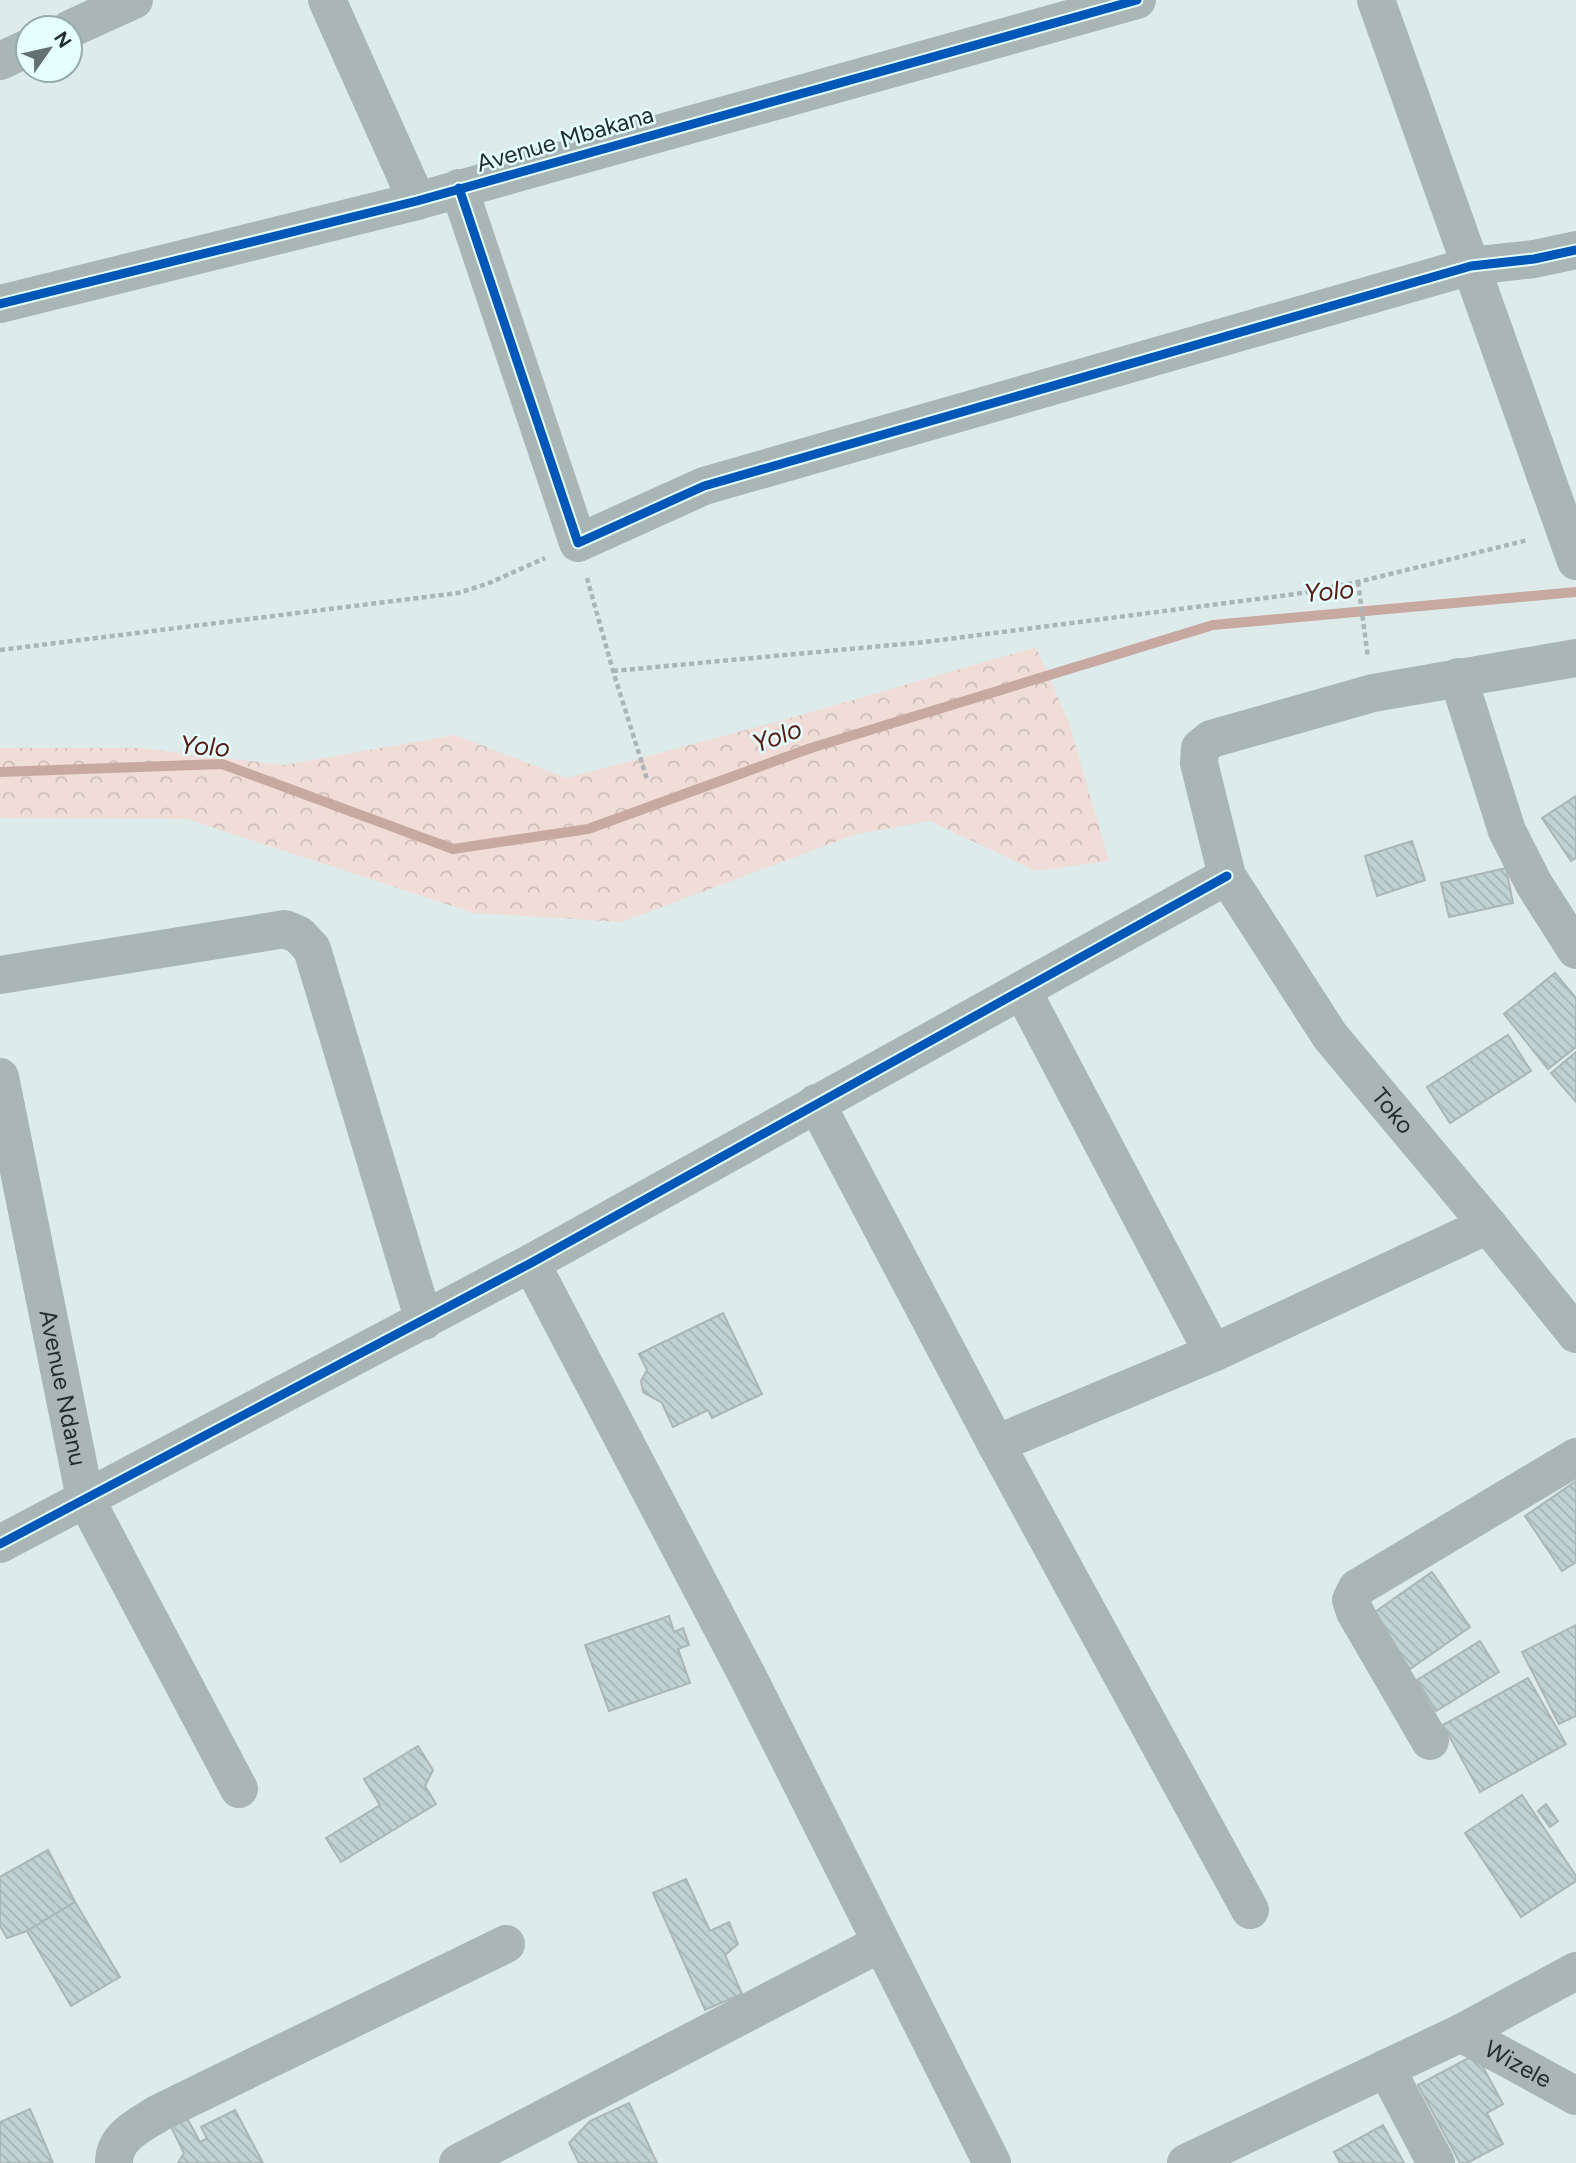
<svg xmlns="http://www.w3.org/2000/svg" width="1576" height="2163" viewBox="0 0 1576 2163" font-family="Figtree,sans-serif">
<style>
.forest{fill:url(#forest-crowns)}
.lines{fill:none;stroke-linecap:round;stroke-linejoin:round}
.stream{stroke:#c8a9a2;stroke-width:10}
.building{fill:url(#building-back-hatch);stroke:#abb6b6;stroke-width:2}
.path{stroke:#acb5b5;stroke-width:4.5;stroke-dasharray:5 3.5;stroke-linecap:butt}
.minor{stroke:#aab5b5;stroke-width:38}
.cycleway-casing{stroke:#e5ffff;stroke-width:13}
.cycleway{stroke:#0057b8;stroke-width:9}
.labels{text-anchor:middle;stroke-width:5;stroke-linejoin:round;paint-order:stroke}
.street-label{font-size:24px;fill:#242e2e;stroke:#e5ffff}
.water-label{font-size:26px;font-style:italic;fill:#591c13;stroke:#e5ffff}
</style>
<defs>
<pattern id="forest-crowns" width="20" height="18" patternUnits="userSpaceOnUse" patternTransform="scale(1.75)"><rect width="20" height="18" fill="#f0ddd8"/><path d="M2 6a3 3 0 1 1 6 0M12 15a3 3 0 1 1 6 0" fill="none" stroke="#cebeba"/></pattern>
<pattern id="building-back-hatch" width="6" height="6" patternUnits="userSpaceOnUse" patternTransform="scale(1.75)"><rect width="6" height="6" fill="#c0d2d2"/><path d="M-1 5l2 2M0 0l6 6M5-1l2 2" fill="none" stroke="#a5b5b5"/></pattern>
</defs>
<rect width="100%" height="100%" fill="#deebeb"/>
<polygon class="forest" points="1036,647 1069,723 1109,861 1036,871 930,821 857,834 622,922 474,913 187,819 0,818 0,748 140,748 284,765 455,735 567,778 794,717"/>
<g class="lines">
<polyline class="stream" points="0,772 222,764 453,849 588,829 811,748 1213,625 1576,592"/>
</g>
<g class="building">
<polygon points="1576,796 1576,858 1571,861 1542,818"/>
<polygon points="1412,841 1425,880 1377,896 1365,856"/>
<polygon points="1506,868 1513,903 1449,917 1441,883"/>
<polygon points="1555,973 1576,998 1576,1047 1548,1069 1504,1014"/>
<polygon points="1508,1035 1531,1071 1450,1123 1427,1087"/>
<polygon points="1576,1052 1576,1102 1551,1073"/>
<polygon points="723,1313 762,1394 712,1418 708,1410 673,1427 662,1403 643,1392 641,1381 647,1370 639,1354"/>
<polygon points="1576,1481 1576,1562 1562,1571 1525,1516"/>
<polygon points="1432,1572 1470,1627 1410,1669 1372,1614"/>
<polygon points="669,1616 674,1632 683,1628 689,1645 678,1649 690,1683 609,1711 585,1645"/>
<polygon points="1576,1625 1576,1716 1559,1724 1522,1652"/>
<polygon points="1480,1641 1499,1672 1436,1711 1417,1680"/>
<polygon points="1528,1678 1566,1744 1480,1792 1443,1725"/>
<polygon points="418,1746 433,1770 425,1786 436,1804 341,1862 326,1838 380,1805 364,1779"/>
<polygon points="1522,1795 1576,1876 1576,1881 1521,1917 1465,1833"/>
<polygon points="1546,1804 1558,1821 1550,1827 1538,1811"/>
<polygon points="48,1850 75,1902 27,1931 7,1938 0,1926 0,1877"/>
<polygon points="686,1879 710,1931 729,1922 738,1944 725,1955 742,1994 705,2010 653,1893"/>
<polygon points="75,1902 120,1977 71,2006 27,1931"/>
<polygon points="1476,2054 1503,2104 1487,2113 1503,2144 1467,2163 1460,2163 1418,2085"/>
<polygon points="629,2103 657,2163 579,2163 569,2143 590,2121"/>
<polygon points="30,2109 53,2163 0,2163 0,2122"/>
<polygon points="235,2110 263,2163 178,2163 184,2153 170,2125 186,2116 200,2142 207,2138 201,2127"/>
<polygon points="1383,2125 1404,2163 1340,2163 1334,2152"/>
</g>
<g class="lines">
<g class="path">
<polyline points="587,578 613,671 647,779"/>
<polyline points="1358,582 1368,658"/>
<polyline points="0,650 458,593 487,584 545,558"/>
<polyline points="613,671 925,642 1296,594 1358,582 1528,540"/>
</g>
<g class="minor">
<polyline points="327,0 417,201"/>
<polyline points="1376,0 1576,561"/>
<polyline points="70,29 134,0"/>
<polyline points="0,61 28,48"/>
<polyline points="459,188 578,543 704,486 1471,266 1534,259 1576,250"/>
<polyline points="0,304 417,201 1137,0"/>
<path id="s1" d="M1576,658l-203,35 -162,46 -11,9 -1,15 28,113 103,160 158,189 88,109"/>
<polyline points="1458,677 1507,831 1534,884 1576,950"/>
<polyline points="0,975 285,929 299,935 312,949 424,1321"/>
<polyline points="1022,990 1213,1353"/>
<path id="s2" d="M0,1077l85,421 154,291"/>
<polyline points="816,1103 996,1444 1250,1910"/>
<polyline points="531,1263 749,1679 992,2163"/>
<polyline points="996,1444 1213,1353 1488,1225"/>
<polyline points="0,1544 531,1263 1227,876"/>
<polyline points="1430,1741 1355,1612 1351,1600 1357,1588 1576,1457"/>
<path id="s3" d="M1461,2033l115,63"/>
<polyline points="1386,2068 1436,2163"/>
<path d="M114,2163c0,-27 25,-37 45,-50l347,-169"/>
<polyline points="458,2163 881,1943"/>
<polyline points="1186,2163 1461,2033 1576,1971"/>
</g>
<defs>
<g id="cycleway">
<polyline points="459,188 578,543 704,486 1471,266 1534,259 1576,250"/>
<polyline points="0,304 417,201 1137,0"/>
<polyline points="0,1544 531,1263 1227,876"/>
</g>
</defs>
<use href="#cycleway" class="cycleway-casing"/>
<use href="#cycleway" class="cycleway"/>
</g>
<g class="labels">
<g class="street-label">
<text transform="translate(565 139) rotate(-16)" y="8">Avenue Mbakana</text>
<text dy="8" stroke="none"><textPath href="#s1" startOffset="808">Toko</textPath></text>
<text dy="8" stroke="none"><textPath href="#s2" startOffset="317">Avenue Ndanu</textPath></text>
<text dy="8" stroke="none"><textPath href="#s3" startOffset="65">Wizele</textPath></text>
</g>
<g class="water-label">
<text transform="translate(1329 591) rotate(-5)" y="9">Yolo</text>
<text transform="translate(777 736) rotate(-20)" y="9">Yolo</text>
<text transform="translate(205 746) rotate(4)" y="9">Yolo</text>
</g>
</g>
<g transform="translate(49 49) rotate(56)"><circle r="33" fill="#e5ffff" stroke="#98abab" stroke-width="2"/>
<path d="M0-5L12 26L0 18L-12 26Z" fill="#657070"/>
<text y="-10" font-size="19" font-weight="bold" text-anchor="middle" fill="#242e2e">N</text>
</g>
</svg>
